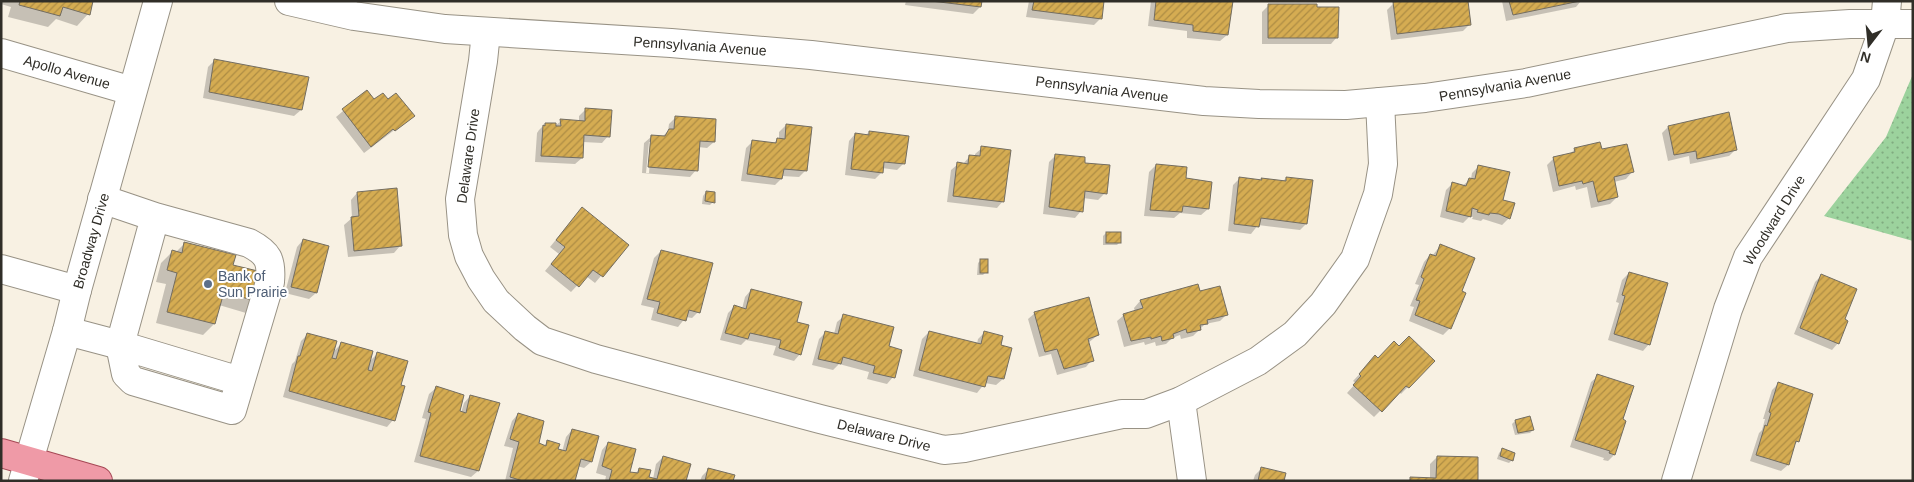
<svg xmlns="http://www.w3.org/2000/svg" width="1914" height="482" viewBox="0 0 1914 482" font-family="Helvetica,sans-serif">
<style>
.park{fill:url(#park-dots)}
.shadow{fill:#0003;fill-rule:evenodd}
.building{fill:url(#building-hatch);stroke:#736d61}
.lines{fill:none;stroke-linecap:round;stroke-linejoin:round}
.minor-casing{stroke:#989285;stroke-width:30}
.major-casing{stroke:#a64855;stroke-width:30}
.minor{stroke:#fff;stroke-width:28}
.major{stroke:#ef9aa7;stroke-width:28}
.service-dot{fill:#5c6f8a;stroke:#fff;stroke-width:2}
.labels{text-anchor:middle;stroke-width:4;stroke-linejoin:round;paint-order:stroke}
.street-label{font-size:14px;fill:#302e28;stroke:#fff}
.service-label{font-size:14px;fill:#4e5e75;stroke:#fff;text-anchor:start}
</style>
<defs>
<pattern id="park-dots" width="8" height="8" patternUnits="userSpaceOnUse" patternTransform="scale(1.25)"><rect width="8" height="8" fill="#9cd29d"/><path d="M2 2h.1M6 6h.1" fill="none" stroke="#80ab80" stroke-width="1.8" stroke-linecap="round"/></pattern>
<pattern id="building-hatch" width="6" height="6" patternUnits="userSpaceOnUse" patternTransform="scale(1.25)"><rect width="6" height="6" fill="#d5ac52"/><path d="M-1 1l2-2M0 6l6-6M5 7l2-2" fill="none" stroke="#ad8c44"/></pattern>
</defs>
<rect width="100%" height="100%" fill="#f8f1e3"/>
<polygon class="park" points="1913,74 1913,241 1824,216 1886,137"/>
<g class="shadow">
<polygon points="1,1 92,1 88,14 77,26 56,19 48,27 8,17 11,7 1,4"/>
<polygon points="906,1 980,1 980,7 973,14 905,5"/>
<polygon points="1029,1 1103,1 1101,18 1094,25 1026,17"/>
<polygon points="1151,1 1231,1 1227,35 1220,41 1187,38 1187,31 1148,26"/>
<polygon points="1502,1 1581,1 1576,7 1506,21"/>
<polygon points="1394,3 1470,24 1463,31 1391,40 1387,10"/>
<polygon points="1269,5 1316,9 1337,37 1331,44 1262,44 1262,12"/>
<polygon points="215,60 301,110 294,116 203,98 208,67"/>
<polygon points="367,91 374,101 388,101 413,116 364,153 336,117"/>
<polygon points="585,110 608,136 602,143 583,142 582,158 575,164 535,162 537,133 539,130 545,124 555,126 561,121 579,121 579,116"/>
<path d="M676,117l38,25 -7,6 -9,-1 -2,23 -6,7 -48,-4 2,-30 7,-6h11l6,-6 1,-7zM649,142h2l-2,31h-3z"/>
<polygon points="786,125 806,170 799,177 782,176 781,179 775,185 741,181 746,148 752,142 772,144 779,139 779,132"/>
<polygon points="1668,127 1736,149 1729,156 1690,164 1689,156 1668,161 1662,133"/>
<polygon points="869,132 904,163 897,170 882,168 882,172 875,179 845,175 849,141 855,134 865,136"/>
<polygon points="982,148 1003,201 997,208 947,202 951,170 958,164 963,164 970,156 975,157 975,154"/>
<polygon points="1575,149 1601,151 1632,172 1626,179 1614,182 1617,197 1610,204 1591,208 1587,187 1576,190 1575,186 1553,192 1547,165 1554,158 1569,155"/>
<polygon points="1056,155 1083,164 1105,193 1098,200 1083,198 1081,211 1075,218 1043,214 1049,162"/>
<polygon points="1156,165 1184,179 1208,209 1201,215 1180,213 1174,218 1144,216 1149,172"/>
<polygon points="1479,166 1502,201 1509,218 1502,225 1483,219 1481,221 1472,219 1473,217 1470,216 1463,223 1440,217 1446,190 1452,184 1462,186 1471,179 1472,173"/>
<polygon points="1240,178 1282,182 1286,178 1306,224 1300,230 1258,225 1251,234 1228,231 1233,185"/>
<polygon points="706,192 713,202 710,205 702,204 703,196"/>
<polygon points="357,193 400,246 394,253 348,257 344,225 352,218 351,200"/>
<polygon points="576,215 627,245 595,283 586,276 571,292 545,271 559,254 550,247"/>
<polygon points="1106,233 1120,242 1117,245 1103,245 1103,236"/>
<polygon points="303,240 316,293 309,299 285,293 297,247"/>
<polygon points="185,243 231,266 258,301 246,313 219,305 214,324 203,335 156,323 166,284 156,282 161,263 172,252 175,253"/>
<polygon points="1440,246 1460,292 1450,328 1443,335 1409,321 1414,307 1410,306 1419,285 1415,284 1424,262 1430,255 1432,256"/>
<polygon points="661,251 698,312 692,318 686,317 678,327 651,320 654,308 641,305 654,258"/>
<polygon points="981,260 986,272 983,275 977,275 978,263"/>
<polygon points="1629,273 1649,344 1643,351 1608,340 1619,303 1616,302 1622,280"/>
<polygon points="1821,276 1843,319 1838,343 1832,350 1794,334 1815,282"/>
<polygon points="1197,285 1199,292 1227,314 1220,321 1205,324 1193,336 1181,339 1180,335 1172,338 1166,344 1156,346 1155,342 1145,345 1144,342 1124,347 1117,321 1124,315 1135,312 1134,308 1140,301"/>
<polygon points="751,290 795,323 800,354 794,361 773,355 776,346 746,340 741,345 720,340 728,313 735,306 742,309 745,297"/>
<polygon points="1035,313 1098,335 1088,343 1092,360 1086,367 1057,375 1051,354 1039,357 1028,319"/>
<polygon points="844,316 888,347 893,377 887,384 867,379 869,372 839,364 833,370 812,365 819,339 826,332 834,334 837,322"/>
<polygon points="929,332 977,344 978,339 984,333 999,346 1003,379 996,385 985,383 977,393 913,376 922,339"/>
<polygon points="308,334 332,353 341,344 369,362 377,354 399,385 393,420 387,427 283,397 292,364 295,361 301,341"/>
<polygon points="1399,347 1433,361 1401,394 1399,392 1374,417 1347,393 1356,383 1353,381 1369,364"/>
<polygon points="1598,376 1621,419 1614,455 1608,461 1603,460 1604,458 1570,447 1591,382"/>
<polygon points="1778,384 1798,441 1793,446 1788,465 1781,471 1750,461 1759,433 1762,430 1765,419 1763,419 1772,390"/>
<polygon points="436,388 458,412 461,413 464,403 470,396 478,471 471,477 414,462 426,419 422,418 429,394"/>
<polygon points="518,414 537,444 543,446 548,442 557,450 562,452 566,437 572,430 597,437 591,462 584,468 577,466 574,481 505,481 513,448 504,446 512,421"/>
<polygon points="1515,421 1533,430 1530,433 1515,435 1512,424"/>
<polygon points="608,443 629,473 635,474 639,469 647,478 653,479 656,464 663,457 685,481 605,481 606,476 596,473 602,450"/>
<polygon points="1502,450 1512,460 1509,463 1497,459 1499,453"/>
<polygon points="1437,457 1476,481 1408,481 1411,478 1430,479 1430,464"/>
<polygon points="1262,468 1283,481 1253,481 1255,475"/>
<polygon points="708,470 732,481 700,481 702,476"/>
</g>
<g class="building">
<polygon points="20,1 93,1 90,15 63,7 60,16 19,5"/>
<polygon points="931,1 982,1 981,7"/>
<polygon points="1034,1 1104,1 1102,19 1032,10"/>
<polygon points="1156,1 1233,1 1228,35 1193,31 1193,25 1154,20"/>
<polygon points="1401,1 1468,1 1471,25 1397,34 1393,2"/>
<polygon points="1509,1 1580,1 1513,15"/>
<polygon points="1268,4 1317,4 1317,7 1339,7 1338,38 1268,38"/>
<polygon points="214,59 309,77 302,110 209,92"/>
<polygon points="367,90 374,99 383,93 388,99 396,93 415,116 395,131 393,129 371,147 342,109"/>
<polygon points="585,108 612,110 610,137 584,135 583,158 541,156 543,125 545,126 545,123 556,123 556,126 561,126 560,119 585,121"/>
<polygon points="1729,112 1737,150 1697,159 1696,151 1674,155 1668,126"/>
<polygon points="675,116 716,119 715,142 700,141 698,171 648,167 651,135 665,136 669,129 674,129"/>
<polygon points="786,124 812,127 807,171 784,169 782,179 747,174 752,140 776,143 777,138 785,139"/>
<polygon points="869,131 909,136 905,164 884,162 883,173 851,169 855,133 869,135"/>
<polygon points="1600,142 1602,149 1627,144 1634,172 1614,177 1618,197 1598,202 1593,181 1583,184 1582,181 1559,186 1553,157 1575,152 1574,148"/>
<polygon points="981,146 1011,150 1004,202 953,196 957,162 968,164 969,155 980,156"/>
<polygon points="1055,154 1085,157 1085,163 1110,165 1107,194 1085,191 1083,212 1049,207"/>
<polygon points="1156,164 1187,167 1186,178 1212,182 1209,209 1183,206 1182,212 1150,210"/>
<polygon points="1478,165 1510,172 1503,200 1515,203 1510,219 1499,214 1490,213 1489,215 1477,212 1478,210 1472,208 1471,217 1446,211 1452,182 1466,186 1469,178 1475,179"/>
<polygon points="1239,177 1262,180 1261,178 1286,181 1286,177 1313,180 1307,224 1261,218 1259,227 1234,224"/>
<polygon points="397,188 402,246 354,251 351,217 359,216 357,192"/>
<polygon points="706,191 715,192 715,203 705,201"/>
<polygon points="582,207 629,245 603,277 593,270 579,287 551,264 565,247 556,240"/>
<rect x="1106" y="232" width="15" height="11"/>
<polygon points="303,239 329,246 317,293 291,287"/>
<polygon points="184,242 236,255 233,265 266,273 259,302 224,292 215,324 167,312 177,273 167,270 172,250 182,253"/>
<polygon points="1440,244 1475,258 1462,291 1466,293 1451,329 1415,315 1420,301 1416,300 1424,279 1421,277 1430,254 1436,256"/>
<polygon points="661,250 713,263 700,313 689,310 686,321 657,313 660,302 647,299"/>
<rect x="980" y="259" width="8" height="14"/>
<polygon points="1629,272 1668,283 1650,345 1614,334 1625,296 1622,295"/>
<polygon points="1821,274 1857,289 1845,319 1848,321 1839,344 1800,328"/>
<polygon points="1198,284 1200,291 1220,286 1228,315 1207,320 1208,324 1200,325 1201,330 1187,333 1186,329 1173,334 1174,338 1162,341 1161,336 1151,339 1151,337 1131,341 1123,314 1143,308 1140,300"/>
<polygon points="751,289 802,302 797,322 809,325 801,355 779,348 781,340 750,333 748,339 725,333 734,305 746,309"/>
<polygon points="1089,297 1099,335 1088,339 1094,361 1064,369 1057,349 1045,352 1034,312"/>
<polygon points="843,314 894,327 889,346 902,350 895,378 873,373 875,366 843,357 841,364 818,359 825,331 838,334"/>
<polygon points="929,331 981,344 984,331 1003,336 1001,345 1012,348 1004,379 988,376 985,387 919,370"/>
<polygon points="307,333 337,341 332,358 336,359 341,342 373,351 368,370 372,371 377,352 408,361 401,385 405,386 395,421 289,391 298,356 300,356"/>
<polygon points="1409,336 1435,361 1409,388 1406,386 1382,412 1353,385 1361,376 1359,374 1375,355 1378,358 1394,341 1399,346"/>
<polygon points="1597,374 1634,386 1623,419 1626,421 1615,455 1609,453 1610,451 1575,440"/>
<polygon points="1778,382 1813,394 1799,442 1796,441 1789,465 1756,455 1765,425 1767,426 1771,413 1769,412"/>
<polygon points="436,386 464,395 460,411 466,413 470,395 500,403 479,471 420,456 431,413 428,412"/>
<polygon points="518,413 544,421 539,443 546,446 547,440 560,444 558,449 566,451 572,429 599,436 592,462 581,459 575,481 523,481 510,477 519,442 510,439"/>
<polygon points="1530,416 1534,430 1518,433 1515,420"/>
<polygon points="608,442 636,449 630,472 638,473 639,468 651,470 649,477 657,479 663,456 691,464 686,481 609,481 612,470 602,466"/>
<polygon points="1502,448 1515,453 1513,461 1500,456"/>
<polygon points="1437,456 1478,457 1478,481 1410,481 1410,477 1436,478"/>
<polygon points="1261,467 1286,473 1284,481 1258,481"/>
<polygon points="708,468 735,475 733,481 705,481"/>
</g>
<g class="lines">
<defs>
<g id="minor">
<polyline points="289,1 354,16 445,29 671,43 811,55 1204,101 1259,104 1346,105 1425,98 1526,83 1787,28 1850,24 1913,24"/>
<polyline points="486,32 483,61 460,199 463,235 469,256 481,279 496,301 525,328 542,341 596,359 820,419 944,450 964,448 1122,414 1146,414 1181,401 1258,361 1295,334 1323,304 1355,259 1378,194 1383,164 1380,102"/>
<polyline points="1,53 132,91"/>
<path d="M102,199l53,18 94,26c19,10 23,17 21,39l-38,128 -99,-29 -7,-7 -6,-29 35,-128"/>
<polyline points="1,269 77,290"/>
<polyline points="67,331 120,345 240,381"/>
<polyline points="1181,401 1192,481"/>
<polyline points="23,481 67,331 77,290 158,1"/>
<polyline points="1676,481 1728,309 1748,257 1866,79 1885,24 1887,1"/>
</g>
<polyline id="major" points="1,453 98,481"/>
</defs>
<use href="#minor" class="minor-casing"/>
<use href="#major" class="major-casing"/>
<use href="#minor" class="minor"/>
<use href="#major" class="major"/>
</g>
<circle class="service-dot" cx="208" cy="284" r="5"/>
<g class="labels">
<g class="street-label">
<text transform="translate(700 46) rotate(4)" y="5">Pennsylvania Avenue</text>
<text transform="translate(67 72) rotate(16)" y="5">Apollo Avenue</text>
<text transform="translate(1505 85) rotate(-10)" y="5">Pennsylvania Avenue</text>
<text transform="translate(1102 89) rotate(7)" y="5">Pennsylvania Avenue</text>
<text transform="translate(468 156) rotate(-82)" y="5">Delaware Drive</text>
<text transform="translate(1774 220) rotate(-58)" y="5">Woodward Drive</text>
<text transform="translate(91 241) rotate(-74)" y="5">Broadway Drive</text>
<text transform="translate(884 435) rotate(14)" y="5">Delaware Drive</text>
</g>
<g class="service-label">
<text x="218" y="281">Bank of<tspan x="218" dy="16">Sun Prairie</tspan></text>
</g>
</g>
<rect width="1914" height="482" fill="none" stroke="#302e28" stroke-width="5"/>
<g transform="translate(1869 45) rotate(196)" stroke="#ffffff" stroke-width="4" paint-order="stroke">
<path d="M0-4L9 19L0 12L-9 19Z" fill="#302e28"/>
<text y="-8" font-size="14" font-weight="bold" text-anchor="middle" fill="#302e28">N</text>
</g>
</svg>
